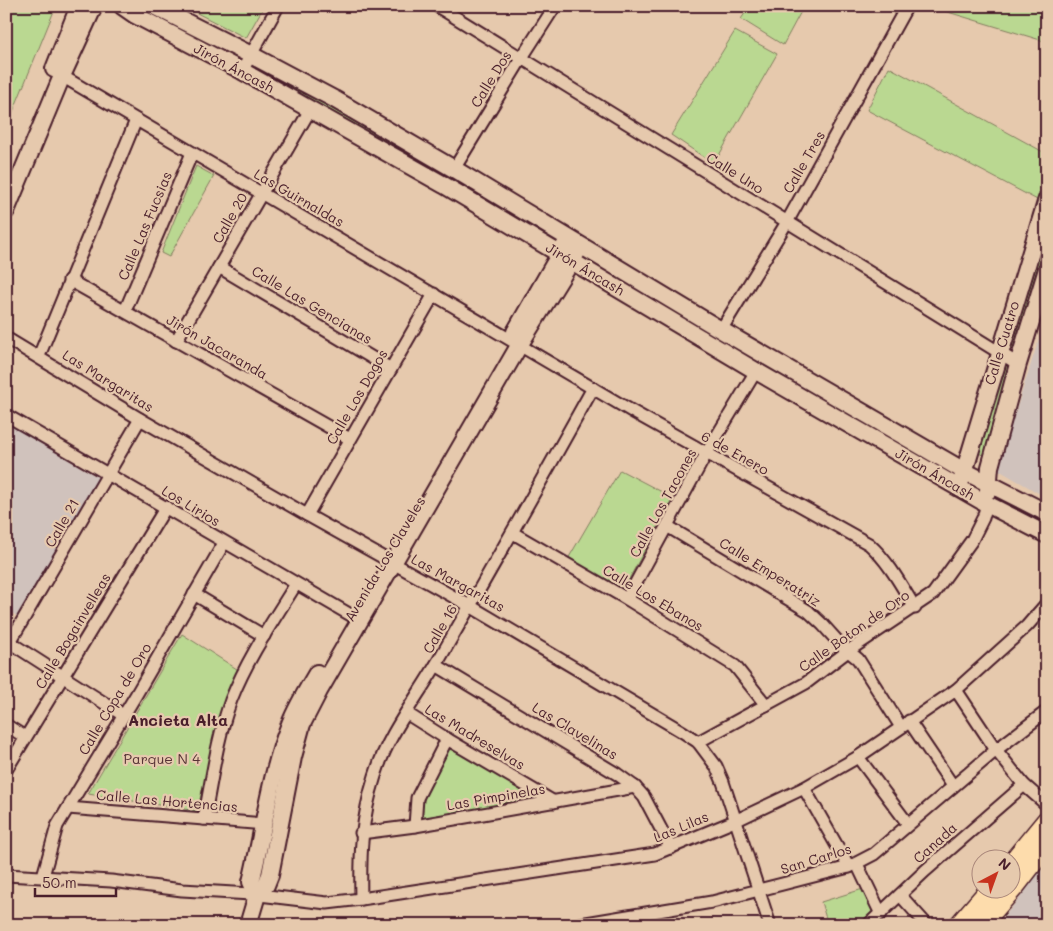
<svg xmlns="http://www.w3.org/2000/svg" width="1053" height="931" viewBox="0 0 1053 931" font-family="Mali,sans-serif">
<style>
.built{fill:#d0c2bc}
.green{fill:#bad891;stroke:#827c5e}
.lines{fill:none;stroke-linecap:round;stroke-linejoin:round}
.street-casing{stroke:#4a1f2b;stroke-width:15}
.secondary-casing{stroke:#4a1f2b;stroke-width:20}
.primary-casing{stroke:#4a1f2b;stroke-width:22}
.street{stroke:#e6c9ad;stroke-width:11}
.secondary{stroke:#e6c9ad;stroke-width:16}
.primary{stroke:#fddcac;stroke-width:19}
.labels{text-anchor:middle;stroke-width:4.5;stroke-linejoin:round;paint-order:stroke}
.street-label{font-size:14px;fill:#4a1f2b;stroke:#e6c9ad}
.park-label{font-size:14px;fill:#553235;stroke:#e6c9ad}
.quarter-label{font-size:16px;font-weight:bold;fill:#4a1f2b;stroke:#e6c9ad}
</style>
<rect width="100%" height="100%" fill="#e6c9ad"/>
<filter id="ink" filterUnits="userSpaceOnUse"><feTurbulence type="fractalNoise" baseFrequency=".02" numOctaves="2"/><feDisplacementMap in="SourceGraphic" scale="10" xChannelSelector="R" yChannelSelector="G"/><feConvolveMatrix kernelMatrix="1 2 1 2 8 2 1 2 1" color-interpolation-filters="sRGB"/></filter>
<g filter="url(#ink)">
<g class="built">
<polygon points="1047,314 1047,498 997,469"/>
<polygon points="6,423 103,480 18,617 6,609"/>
<polygon points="1047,862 1047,925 997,925 1022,895"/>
</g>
<g class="green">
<polygon points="6,6 56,6 6,129"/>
<polygon points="183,6 264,6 246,38"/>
<polygon points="750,6 804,6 783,45 741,19"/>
<polygon points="928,6 1047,6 1047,42"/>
<polygon points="735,31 777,54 714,164 671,135"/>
<polygon points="264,66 549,234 546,243 259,74"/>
<polygon points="889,67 1047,154 1047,187 1043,203 867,110"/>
<polygon points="196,166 214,176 169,257 161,253"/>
<polygon points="1047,218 1047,258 1021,346 1016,351 1010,349 1009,342"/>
<polygon points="1005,363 1011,364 986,457 977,452"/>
<polygon points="620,470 662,492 662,494 672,500 623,590 568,559"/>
<polygon points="182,634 240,671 222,712 197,811 88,794"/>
<polygon points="448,746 538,795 537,799 421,818 425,795"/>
<polygon points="863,889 874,913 861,925 828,925 821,902"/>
</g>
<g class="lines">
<defs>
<g id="street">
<polyline points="437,6 1018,364"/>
<polyline points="242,71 278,6"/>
<path d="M62,76l573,337 234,131c20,18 32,41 46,64"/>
<polyline points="454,169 521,59 555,6"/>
<polyline points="219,267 391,369"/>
<polyline points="69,280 350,439"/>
<polyline points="125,311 192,153"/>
<polyline points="721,330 787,222 907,6"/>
<polyline points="6,338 140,419 307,515 470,606 683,732 698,742 716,766 723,782 770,925"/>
<polyline points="176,341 310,110"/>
<polyline points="39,356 136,120"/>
<polyline points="6,415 361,621"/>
<polyline points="307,515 434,294"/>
<polyline points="667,526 808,611 823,625 841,645 858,659 901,727"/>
<polyline points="513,533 627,599 735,666 766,705"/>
<polyline points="194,594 264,636"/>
<polyline points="627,599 706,454 756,371"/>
<polyline points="6,640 123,715"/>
<polyline points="10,642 140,419"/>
<polyline points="436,665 617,774 635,787 644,797 671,848"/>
<polyline points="956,690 996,750 1024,785 1047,805"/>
<polyline points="406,713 447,739 554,802"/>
<polyline points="909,721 953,786"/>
<polyline points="6,725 25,737"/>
<polyline points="698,742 806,683 848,651 933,594 972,540 983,518 987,504"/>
<polyline points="858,757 908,824"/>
<polyline points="6,770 166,507"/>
<polyline points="804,788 849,867"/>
<polyline points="68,808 264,824"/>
<path d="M204,819c8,-40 13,-81 27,-119 16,-41 42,-79 65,-116"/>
<polyline points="415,826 417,798 447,739"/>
<polyline points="361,833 415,826 635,787"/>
<polyline points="857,864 881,914"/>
<polyline points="6,875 111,881 182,890 251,894 327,903 361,899 655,854 737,820 804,788 858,757 956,690 1027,626 1047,603"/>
<polyline points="43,876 57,826 136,695 224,543"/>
<polyline points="900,895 927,925"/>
<path d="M361,899c-1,-45 0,-79 14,-123 13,-43 43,-79 65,-118 52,-90 103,-180 153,-270"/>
<polyline points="574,925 712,902 849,867 874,854 996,750 1047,711"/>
<polyline points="868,925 925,871 1024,785"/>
</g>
<g id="secondary">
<polyline points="122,6 135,15 242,71 444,185 756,371 987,504 1047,535"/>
<polyline points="154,6 251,55 334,99 454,169 721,330 964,471 1047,513"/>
<polyline points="54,69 79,6"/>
<polyline points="6,211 62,76 94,6"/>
<polyline points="515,332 565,245"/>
<polyline points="962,479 1047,199"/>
<polyline points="988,491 990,467 1018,364 1047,269"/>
<path d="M257,895l-6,-13c13,-53 19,-108 39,-158 7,-18 17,-34 27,-51"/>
<polyline points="248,925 257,895 266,885 270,875 293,757 302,724 319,691 520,344 577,252"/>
</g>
<g id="primary">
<polyline points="1010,865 1047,820"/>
<polyline points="959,925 991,888"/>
<polyline points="981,925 1016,885 1047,845"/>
</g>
</defs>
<use href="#street" class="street-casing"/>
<use href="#secondary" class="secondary-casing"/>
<use href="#primary" class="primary-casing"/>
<use href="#street" class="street"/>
<use href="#secondary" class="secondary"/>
<use href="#primary" class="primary"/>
</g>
</g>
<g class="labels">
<g class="street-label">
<text transform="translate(234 68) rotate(28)" y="5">Jirón Áncash</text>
<text transform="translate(491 79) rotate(-58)" y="5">Calle Dos</text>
<text transform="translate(804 162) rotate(-60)" y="5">Calle Tres</text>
<text transform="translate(735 173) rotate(32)" y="5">Calle Uno</text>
<text transform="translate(299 198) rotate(30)" y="5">Las Guirnaldas</text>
<text transform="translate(230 218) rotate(-60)" y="5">Calle 20</text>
<text transform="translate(145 226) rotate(-67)" y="5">Calle Las Fucsias</text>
<text transform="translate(585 269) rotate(31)" y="5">Jirón Áncash</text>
<text transform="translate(312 305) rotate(31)" y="5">Calle Las Gencianas</text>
<text transform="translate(1002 343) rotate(-73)" y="5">Calle Cuatro</text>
<text transform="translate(217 347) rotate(30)" y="5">Jirón Jacaranda</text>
<text transform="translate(108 381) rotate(32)" y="5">Las Margaritas</text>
<text transform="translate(357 397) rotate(-60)" y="5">Calle Los Dogos</text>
<text transform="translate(735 453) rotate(29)" y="5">6 de Enero</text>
<text transform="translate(935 474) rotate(30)" y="5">Jirón Áncash</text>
<text transform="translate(663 503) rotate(-61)" y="5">Calle Los Tacones</text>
<text transform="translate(191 506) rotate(31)" y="5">Los Lirios</text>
<text transform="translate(62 523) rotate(-60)" y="5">Calle 21</text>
<text transform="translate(385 559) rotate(-59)" y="5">Avenida Los Claveles</text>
<text transform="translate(770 572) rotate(32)" y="5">Calle Emperatriz</text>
<text transform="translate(458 583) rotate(29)" y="5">Las Margaritas</text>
<text transform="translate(653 598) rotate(31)" y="5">Calle Los Ebanos</text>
<text transform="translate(440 629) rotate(-60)" y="5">Calle 16</text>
<text transform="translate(73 631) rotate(-59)" y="5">Calle Bogainvelleas</text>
<text transform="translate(854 631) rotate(-35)" y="5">Calle Boton de Oro</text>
<text transform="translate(115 699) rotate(-59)" y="5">Calle Copa de Oro</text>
<text transform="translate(575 731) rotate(31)" y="5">Las Clavelinas</text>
<text transform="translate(475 737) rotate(31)" y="5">Las Madreselvas</text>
<text transform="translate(496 797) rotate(-10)" y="5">Las Pimpinelas</text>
<text transform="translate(167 801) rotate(5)" y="5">Calle Las Hortencias</text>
<text transform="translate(681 827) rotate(-23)" y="5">Las Lilas</text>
<text transform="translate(935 843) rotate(-42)" y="5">Canada</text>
<text transform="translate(816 859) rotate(-17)" y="5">San Carlos</text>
</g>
<g class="park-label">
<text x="162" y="764">Parque N 4</text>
</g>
<g class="quarter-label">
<text x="178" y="726">Ancieta Alta</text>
</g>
</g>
<rect width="1053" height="931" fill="none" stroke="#e6c9ad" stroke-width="25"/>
<rect x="12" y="12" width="1028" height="906" fill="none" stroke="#4a1f2b" stroke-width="2" filter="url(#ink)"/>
<g transform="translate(996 874) rotate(41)"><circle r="24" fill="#e6c9ad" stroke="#a88579"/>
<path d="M0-4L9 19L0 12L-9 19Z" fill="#c8321e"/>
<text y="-8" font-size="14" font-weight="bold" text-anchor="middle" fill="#4a1f2b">N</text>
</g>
<path d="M35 888v8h81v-8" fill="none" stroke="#4a1f2b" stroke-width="2.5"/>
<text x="42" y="888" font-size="15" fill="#4a1f2b" stroke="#e6c9ad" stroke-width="4" paint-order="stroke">50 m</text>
</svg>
